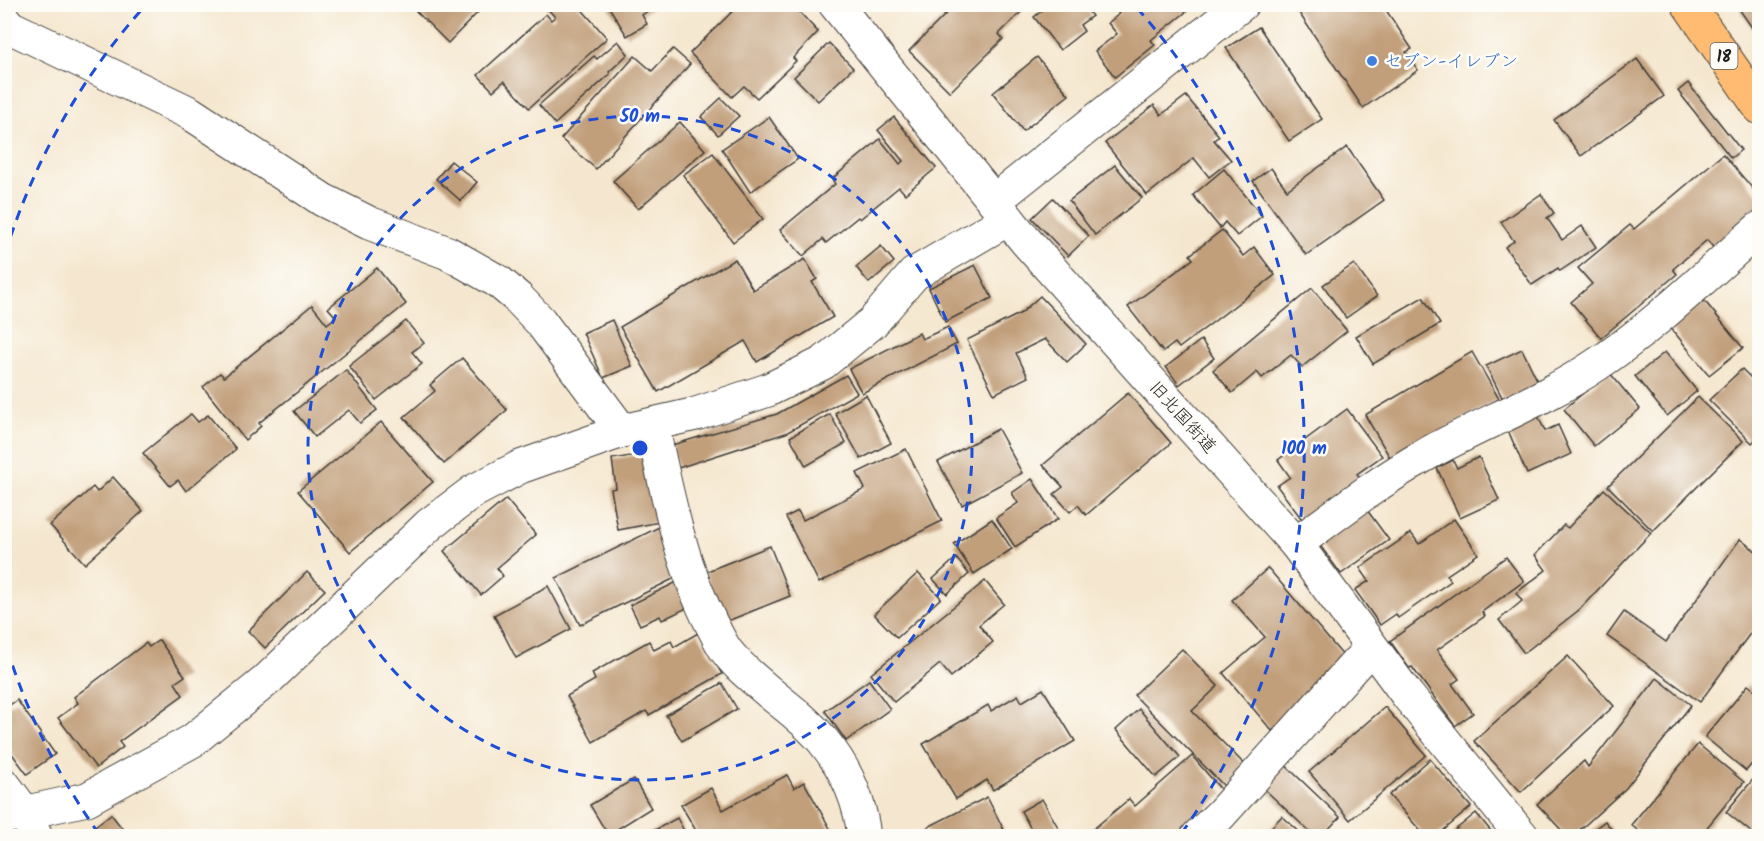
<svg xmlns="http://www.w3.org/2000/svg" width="1764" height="841" viewBox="0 0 1764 841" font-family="Kalam,'Klee One',sans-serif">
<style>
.building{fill:#c19f7a}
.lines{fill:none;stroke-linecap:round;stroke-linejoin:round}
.street-casing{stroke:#3d3a37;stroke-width:35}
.highway-casing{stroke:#3d3a37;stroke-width:35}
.street{stroke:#fff;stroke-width:33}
.highway{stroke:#ffbb71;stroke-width:33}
.ring{fill:none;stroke:#1d4ed8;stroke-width:3;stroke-dasharray:10 8}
.shop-dot{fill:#3f7fe0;stroke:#fdfcf7;stroke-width:2}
.labels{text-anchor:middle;stroke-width:5;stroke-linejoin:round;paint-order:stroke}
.shield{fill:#fdfcf7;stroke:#605f5e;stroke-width:1.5}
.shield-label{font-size:16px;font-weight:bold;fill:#1c1c1c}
.shop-label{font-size:18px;fill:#366cbe;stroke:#fdfcf7;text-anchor:start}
.street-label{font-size:18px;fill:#1c1c1c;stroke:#fdfcf7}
.centre{fill:#1d4ed8;stroke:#fdfcf7;stroke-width:3}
.ring-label{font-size:18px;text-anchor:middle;font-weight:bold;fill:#1d4ed8;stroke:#fdfcf7;stroke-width:5;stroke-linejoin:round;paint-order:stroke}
</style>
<rect width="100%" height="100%" fill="#fdfcf7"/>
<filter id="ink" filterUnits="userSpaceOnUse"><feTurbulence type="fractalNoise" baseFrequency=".0167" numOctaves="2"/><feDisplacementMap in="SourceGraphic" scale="12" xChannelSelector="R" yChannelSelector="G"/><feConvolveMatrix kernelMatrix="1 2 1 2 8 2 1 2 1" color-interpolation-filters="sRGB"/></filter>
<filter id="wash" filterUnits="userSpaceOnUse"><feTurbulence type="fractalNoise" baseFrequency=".008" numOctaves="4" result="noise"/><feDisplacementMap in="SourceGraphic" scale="24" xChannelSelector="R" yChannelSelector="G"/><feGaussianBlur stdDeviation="1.35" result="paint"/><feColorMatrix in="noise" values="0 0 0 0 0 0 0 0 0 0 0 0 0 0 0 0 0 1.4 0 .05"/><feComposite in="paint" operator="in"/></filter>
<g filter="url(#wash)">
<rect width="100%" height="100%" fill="#f5e7cf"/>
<g id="blocks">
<g class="building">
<polygon points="409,4 483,4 484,6 448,43"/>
<polygon points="543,4 577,4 607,38 529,108 504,81 493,91 478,75 546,14 551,20 555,17"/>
<polygon points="607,4 654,4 655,6 642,15 647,24 627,36"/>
<polygon points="740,4 792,4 818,32 793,58 796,61 757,98 744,86 732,97 690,53"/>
<polygon points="956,4 1029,4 999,34 1003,39 950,92 909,51"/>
<polygon points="1050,4 1083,4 1092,16 1080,25 1084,31 1060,50 1034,17"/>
<polygon points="1111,4 1196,4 1151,40 1155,45 1115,77 1095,51 1117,34 1108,23 1119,14"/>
<polygon points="1293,4 1382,4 1412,49 1406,52 1418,70 1363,108"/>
<polygon points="1747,4 1760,4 1760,39 1739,9"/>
<polygon points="1259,27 1322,119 1289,141 1226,48"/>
<polygon points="618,41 628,54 609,72 610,74 555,124 539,105 594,56 597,59"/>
<polygon points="829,43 853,68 818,101 794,77"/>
<polygon points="673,49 690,64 596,169 561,139 635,56 652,71"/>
<polygon points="1037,57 1069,95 1023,131 993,93"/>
<polygon points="1637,59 1664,96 1581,156 1554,120"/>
<polygon points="1688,83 1741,150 1731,158 1678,91"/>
<polygon points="1186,96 1219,136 1214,140 1231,160 1209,177 1194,158 1147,195 1105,143 1154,105 1161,115"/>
<polygon points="721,98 739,116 718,135 701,117"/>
<polygon points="769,117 798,159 750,192 722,149"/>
<polygon points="894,117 936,168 905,194 899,187 860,219 858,217 826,243 823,239 803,256 780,230 835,184 832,179 880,139 900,164 903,161 878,130"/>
<polygon points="680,122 705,150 638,209 613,181"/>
<polygon points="1347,147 1384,200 1306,255 1253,181 1271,168 1287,190"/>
<polygon points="713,153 763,219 733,242 683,175"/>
<polygon points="1723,154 1760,197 1760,215 1717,252 1707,240 1673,269 1677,274 1601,338 1571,302 1592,284 1578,268 1630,225 1634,229"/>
<polygon points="451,161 477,182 461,201 436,179"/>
<polygon points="1115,165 1142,198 1095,235 1069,201"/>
<polygon points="1224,169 1262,216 1237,236 1225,222 1220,228 1193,195"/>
<polygon points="1541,194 1554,213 1547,218 1562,240 1582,226 1596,247 1560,271 1558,268 1532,285 1505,247 1514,241 1501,222"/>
<polygon points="1053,198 1089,236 1068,256 1032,218"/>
<polygon points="1222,230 1243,256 1254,247 1275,275 1179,348 1175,343 1163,352 1128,307 1193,259 1190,255"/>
<polygon points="881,246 894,262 869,283 856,267"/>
<polygon points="735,259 753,290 805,259 817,279 812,282 833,317 757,362 745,341 658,392 620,327"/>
<polygon points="1354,264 1377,296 1346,318 1323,285"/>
<polygon points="975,265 992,298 945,322 929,288"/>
<polygon points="377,268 406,304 259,423 261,426 245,440 203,387 220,373 224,377 312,305 327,324 336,317 328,308"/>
<polygon points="1312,288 1347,331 1302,367 1291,355 1262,378 1257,372 1232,393 1213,370"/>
<polygon points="1040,296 1086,344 1067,362 1045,339 1016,353 1028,377 994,394 967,340 1021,313"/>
<polygon points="1423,297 1440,324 1373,364 1356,336"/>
<polygon points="1703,299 1743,348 1709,375 1670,327"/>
<polygon points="612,320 632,366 603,378 583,333"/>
<polygon points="406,321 424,343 412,352 422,364 376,400 349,366"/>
<polygon points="948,327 957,344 862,393 849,369 919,333 922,339"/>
<polygon points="1201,340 1214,358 1179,385 1166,367"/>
<polygon points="1522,349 1539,384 1504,401 1486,366"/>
<polygon points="1472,352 1499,399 1392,461 1365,415"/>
<polygon points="1665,352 1697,391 1667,416 1635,376"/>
<polygon points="462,358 507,410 444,464 404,417 435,391 430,385"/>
<polygon points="1742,369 1760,387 1760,403 1758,405 1760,406 1760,435 1752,443 1709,400"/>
<polygon points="346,370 377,410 360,423 349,410 315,437 294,411"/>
<polygon points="1609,372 1640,409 1594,446 1564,409"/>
<polygon points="846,375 857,393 786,433 678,468 672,445 777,414"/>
<polygon points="1128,393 1171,443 1086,515 1078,505 1070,512 1054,494 1063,487 1043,465"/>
<polygon points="866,395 891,443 861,459 835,413"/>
<polygon points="1698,397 1743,441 1653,531 1608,486"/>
<polygon points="1347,409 1382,456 1357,474 1361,479 1304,522 1277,486 1290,477 1278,460"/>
<polygon points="191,414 198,422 208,415 236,449 186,491 178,480 170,486 143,453"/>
<polygon points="830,414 846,443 806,466 790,437"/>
<polygon points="1537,414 1545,431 1558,425 1571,454 1527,474 1507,428"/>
<polygon points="381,422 433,482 350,552 298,491"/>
<polygon points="998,429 1022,473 962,505 938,462"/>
<polygon points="906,449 942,521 819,583 786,517 798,511 803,520 865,489 857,473"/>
<polygon points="649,453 660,522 618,530 611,489 616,488 612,459"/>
<polygon points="1479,457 1499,500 1460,518 1437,468 1453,460 1457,468"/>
<polygon points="113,477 143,511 85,564 50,525 93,487 97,492"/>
<polygon points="1032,479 1058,519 1015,547 996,518 1018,503 1012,493"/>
<polygon points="1604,489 1651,533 1579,610 1524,653 1499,620 1522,601 1516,593 1546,570 1535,555 1564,525 1568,528"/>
<polygon points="506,499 536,535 497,568 503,576 481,595 444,551"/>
<polygon points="1367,510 1389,540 1341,574 1319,544"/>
<polygon points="992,519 1012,549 974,574 954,544"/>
<polygon points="1454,519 1478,554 1447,575 1451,581 1398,618 1396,614 1380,625 1355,590 1369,581 1360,568 1411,533 1419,544"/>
<polygon points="663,525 679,576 580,625 556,578"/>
<polygon points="1740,539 1758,553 1760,550 1760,620 1700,702 1607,636 1624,612 1666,642"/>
<polygon points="770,546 790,596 725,622 705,572"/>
<polygon points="1506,557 1524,581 1482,612 1485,616 1437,650 1459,679 1452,684 1473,713 1455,726 1412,667 1409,668 1390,641"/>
<polygon points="956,558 969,574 947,594 933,579"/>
<polygon points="1268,568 1345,658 1323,686 1272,731 1223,673 1265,637 1232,600"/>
<polygon points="307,572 325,590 265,648 248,631"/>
<polygon points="918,573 941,598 897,638 874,614"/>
<polygon points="679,581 691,606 662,620 660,616 640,625 630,605"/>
<polygon points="985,581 1004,604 979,625 993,642 951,677 940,664 894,702 871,674"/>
<polygon points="548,586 571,629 516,658 494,615"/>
<polygon points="698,633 722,674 649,715 646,711 593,742 567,696 595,680 592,673 649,641 654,650 671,641 674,647"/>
<polygon points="159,640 185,676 175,683 183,695 119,742 123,747 96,768 58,718 78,703 74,697 146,643 149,647"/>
<polygon points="1182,649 1218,686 1192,711 1248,768 1227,789 1134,695"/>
<polygon points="1568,656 1614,706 1521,792 1474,741"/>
<polygon points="1657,678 1691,705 1626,788 1573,836 1567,836 1537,804 1584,761 1588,767"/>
<polygon points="869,680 890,709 846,741 825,711"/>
<polygon points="722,683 737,709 682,741 666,715"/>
<polygon points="1748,685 1760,694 1760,754 1746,771 1705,737"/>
<polygon points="1043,689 1075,741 993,790 987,780 956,799 923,744 988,705 991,711 1018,695 1022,702"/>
<polygon points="17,700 55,754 27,774 4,743 4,709"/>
<polygon points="1385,707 1426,755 1350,820 1309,772"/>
<polygon points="1139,709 1180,757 1156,777 1116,730"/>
<polygon points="1698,744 1744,782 1700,836 1645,836 1631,825"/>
<polygon points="1192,756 1224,793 1182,829 1188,836 1085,836 1129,799 1135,806"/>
<polygon points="1430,759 1471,807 1437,836 1425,836 1389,795"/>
<polygon points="1282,762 1340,817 1322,836 1314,836 1260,785"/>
<polygon points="1760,771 1760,836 1756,836 1726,812"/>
<polygon points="787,775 794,788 804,782 832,832 824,836 699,836 681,805 711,788 723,810"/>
<polygon points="634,779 651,808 608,835 590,805"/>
<polygon points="987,797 1005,832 996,836 930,836 926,828"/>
<polygon points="1042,799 1063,836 1035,836 1021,811"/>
<polygon points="1476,813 1495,836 1458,836 1454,831"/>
<polygon points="111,814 128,836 82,836"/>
<polygon points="1282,816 1304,836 1263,836"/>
<polygon points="677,818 687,836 644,836"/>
<polygon points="1605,821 1617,836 1585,836"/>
</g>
</g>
</g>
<g filter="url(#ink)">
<use href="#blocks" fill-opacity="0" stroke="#3d3a37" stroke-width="1.5"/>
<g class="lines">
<defs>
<g id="street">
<polyline points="835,4 1025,240 1296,544 1408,696 1522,836"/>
<polyline points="4,20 10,27 190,113 323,200 369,223 448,253 499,282 518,298 540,321 622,431"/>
<polyline points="994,201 1242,4"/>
<path d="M652,425c15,67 28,138 60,200 4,8 8,16 13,24 12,17 29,30 45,44 18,15 39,30 54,49 22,27 36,60 40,94"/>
<path d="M1296,544c43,-32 85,-64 131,-90 55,-31 116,-53 169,-89 59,-39 111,-91 164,-137"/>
<polyline points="4,785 25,813 36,836"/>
<polyline points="4,817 87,799 192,741 267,680 430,524 474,491 520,467 622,431 696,414 768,390 823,363 873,322 914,274 1008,219"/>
<polyline points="1198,836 1220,815 1371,647"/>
</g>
<polyline id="highway" points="1688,4 1760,108"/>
</defs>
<use href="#street" class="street-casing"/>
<use href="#highway" class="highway-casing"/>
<use href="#street" class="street"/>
<use href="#highway" class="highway"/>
</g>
</g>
<g class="ring">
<circle cx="640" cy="448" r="332"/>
<path d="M99 834A664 664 0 0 1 5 642M5 254A664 664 0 0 1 143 8M1137 8A664 664 0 0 1 1181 834"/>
</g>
<circle class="shop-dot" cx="1372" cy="61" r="6"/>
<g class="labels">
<rect class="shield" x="1710.5" y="43" width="27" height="26" rx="4.5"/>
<g class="shield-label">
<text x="1724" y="62">18</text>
</g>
<g class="shop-label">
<text x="1384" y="67">セブン-イレブン</text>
</g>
<g class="street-label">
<text transform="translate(1183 417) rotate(48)" y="6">旧北国街道</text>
</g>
</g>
<circle cx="640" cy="448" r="9" class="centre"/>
<g class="ring-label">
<text x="640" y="122">50 m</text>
<text x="1304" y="454">100 m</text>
</g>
<rect width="1764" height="841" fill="none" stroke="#fdfcf7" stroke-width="24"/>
</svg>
